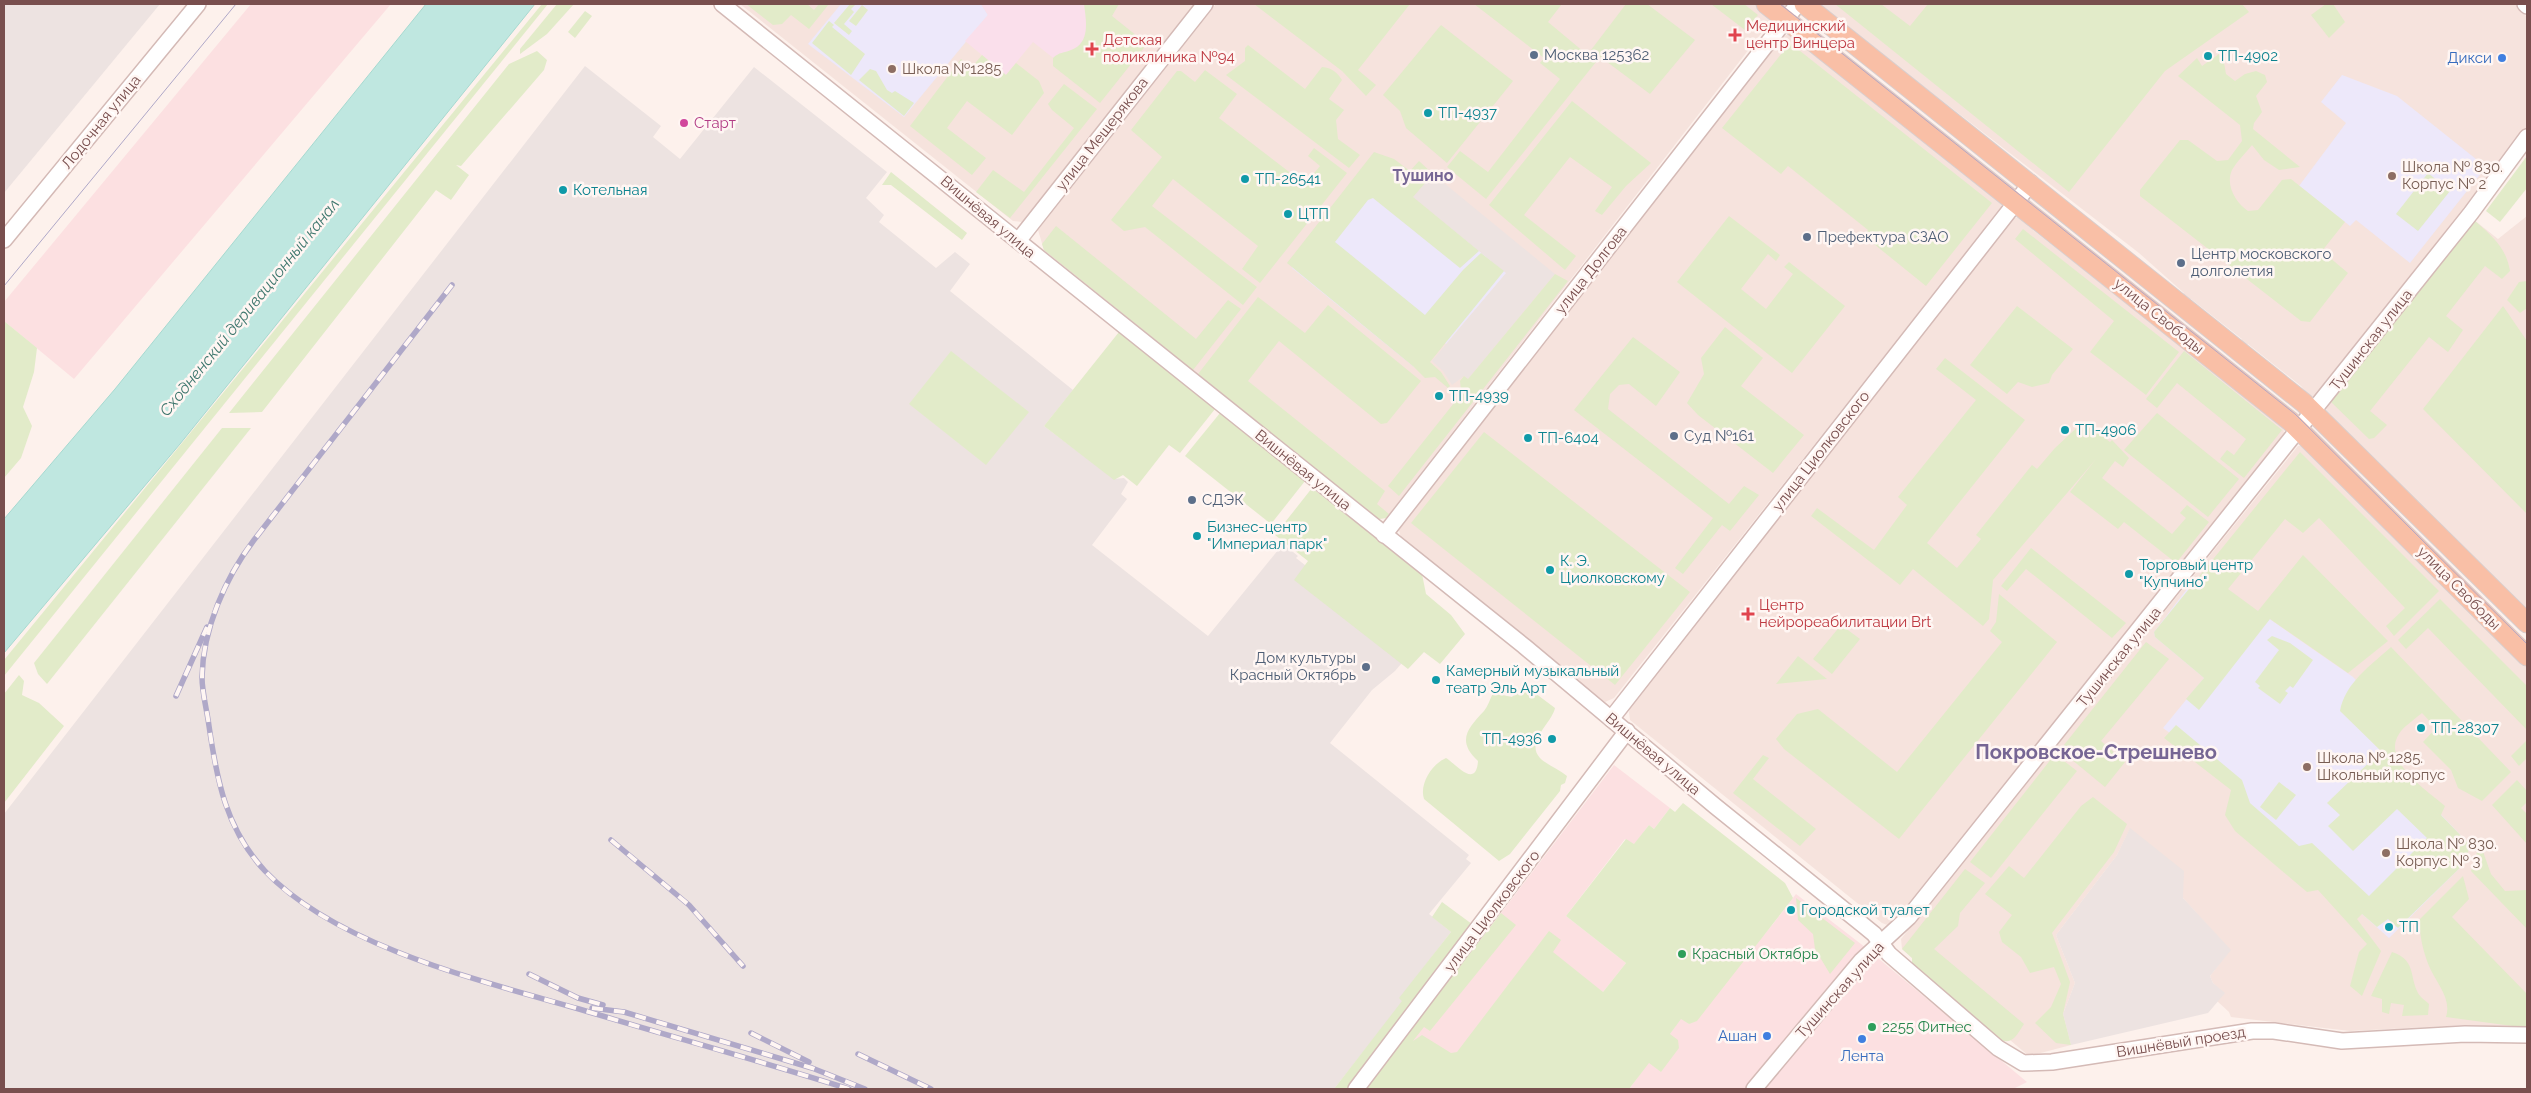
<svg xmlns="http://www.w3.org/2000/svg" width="2531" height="1093" viewBox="0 0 2531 1093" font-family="Raleway,sans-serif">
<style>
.residential{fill:#f6e3dd}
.commercial{fill:#fce0e1}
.industrial{fill:#ede3e1}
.education{fill:#ede8fa}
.medical{fill:#fadfeb}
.green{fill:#e2ebc9}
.water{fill:#bfe7e0;stroke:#a6d9d0}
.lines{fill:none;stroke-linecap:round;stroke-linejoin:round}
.minor-casing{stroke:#d4bab6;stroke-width:18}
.major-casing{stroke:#d9cecd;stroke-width:21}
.minor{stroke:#fff;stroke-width:15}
.major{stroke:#f9bfa6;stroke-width:19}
.tram{stroke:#afa8c8;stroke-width:1}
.rail-casing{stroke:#afa8c8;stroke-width:5.5}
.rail{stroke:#fff6f3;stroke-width:4;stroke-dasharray:11;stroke-linecap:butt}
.health-dot{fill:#e0444e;stroke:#fff6f3;stroke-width:2}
.service-dot{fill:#5c6f8a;stroke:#fff6f3;stroke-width:2}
.culture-dot{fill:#0f9aa8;stroke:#fff6f3;stroke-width:2}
.shop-dot{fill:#3f7fe0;stroke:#fff6f3;stroke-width:2}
.education-dot{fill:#8d6e63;stroke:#fff6f3;stroke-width:2}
.hotel-dot{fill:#d1479c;stroke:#fff6f3;stroke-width:2}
.leisure-dot{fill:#2e9e5b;stroke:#fff6f3;stroke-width:2}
.labels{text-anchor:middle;stroke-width:5;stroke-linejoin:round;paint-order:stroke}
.health-label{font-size:15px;fill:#be3a42;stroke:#fff6f3;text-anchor:start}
.service-label{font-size:15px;fill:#4e5e75;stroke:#fff6f3;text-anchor:start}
.culture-label{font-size:15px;fill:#0d838f;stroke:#fff6f3;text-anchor:start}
.shop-label{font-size:15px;fill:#366cbe;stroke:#fff6f3;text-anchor:end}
.education-label{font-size:15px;fill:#785e54;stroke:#fff6f3;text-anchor:start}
.street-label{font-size:15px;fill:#794f4e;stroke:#fff6f3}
.hotel-label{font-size:15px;fill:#b23c85;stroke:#fff6f3;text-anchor:start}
.leisure-label{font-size:15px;fill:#27864d;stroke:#fff6f3;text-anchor:start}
.neighbourhood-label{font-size:16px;font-weight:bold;fill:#766694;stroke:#fff6f3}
.water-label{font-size:16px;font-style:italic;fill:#3d766d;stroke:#fff6f3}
.district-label{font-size:20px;font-weight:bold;fill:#766694;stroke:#fff6f3}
</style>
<rect width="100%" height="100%" fill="#fdf1ec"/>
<g class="residential">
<polygon points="740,4 1194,4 1022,222 1013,221"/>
<polygon points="1216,4 1756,4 1769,15 1770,22 1386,518 1379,519 1044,250 1038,230"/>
<polygon points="1817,4 2515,4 2527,17 2527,128 2511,151 2312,399 2301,386 2248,344 2245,347 2239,343 2242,339 2191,299 2188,302 2182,296 2184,293 2139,253"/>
<polygon points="1788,34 1793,35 2003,204 2002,207 1614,698 1605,702 1401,538 1399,530 1781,38"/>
<polygon points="2021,216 2030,223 2028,226 2118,297 2121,295 2283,426 2284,433 1905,913 1890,926 1882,923 1630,720 1629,712 1631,704 2012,219"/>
<polygon points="2527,216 2527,613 2326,410 2328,404 2474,220 2498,239"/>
<polygon points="2298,446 2306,446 2312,450 2527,665 2527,1028 2466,1025 2350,1031 2231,1017 2229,1012 2217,1001 2224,993 2213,983 2210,976 2230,950 2183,898 2130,829 2117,855 2056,935 2075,983 2063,1014 2071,1045 2029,1056 1902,949 1901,939"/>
</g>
<g class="commercial">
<polygon points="251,4 391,4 74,379 4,321 4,302"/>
<polygon points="1614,765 1670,808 1654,829 1649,825 1634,845 1625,839 1566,916 1626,963 1603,992 1446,1070 1411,1043 1460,976 1501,913"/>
<polygon points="1796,894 1861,944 2027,1082 2013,1089 1629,1089 1649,1062 1661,1071 1670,1034 1681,1018 1689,1024 1773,924"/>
</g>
<g class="industrial">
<polygon points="4,4 160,4 4,193"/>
<polygon points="585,66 661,126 653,137 680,159 754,67 887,172 866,198 884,215 879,222 936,268 955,252 970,264 950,291 1073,390 1044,426 1114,479 1124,478 1128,482 1121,494 1127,499 1092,545 1208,636 1283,544 1298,556 1296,558 1413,650 1395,671 1372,690 1330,743 1469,855 1466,859 1471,863 1429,914 1451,932 1400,998 1403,1001 1334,1089 4,1089 4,814"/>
<polygon points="1433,174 1555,274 1468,379 1464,376 1452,385 1443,371 1432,361 1506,273 1413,197"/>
<polygon points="2130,828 2184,871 2183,898 2231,950 2210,976 2213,983 2225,993 2208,1013 2071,1045 2063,1014 2075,983 2056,935 2117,855"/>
</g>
<g class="education">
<polygon points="841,4 981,4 988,15 904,117 808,44"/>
<polygon points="2342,75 2397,96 2486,167 2410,263 2356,220 2350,226 2299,186 2346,123 2321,102"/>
<polygon points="1374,166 1506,273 1446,344 1438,338 1414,367 1292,268"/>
<polygon points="2187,589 2258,611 2353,677 2381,706 2359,728 2470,845 2465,863 2389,938 2239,805 2238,783 2163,728 2204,678 2155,637 2154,632"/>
</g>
<polygon class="medical" points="981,4 1106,4 1099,13 1144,47 1066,68 1033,42 1006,75 965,41 988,15"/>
<g class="green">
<polygon points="542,4 548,4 4,676 4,660"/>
<polygon points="557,4 574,4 547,34 520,54 520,49"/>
<polygon points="746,4 807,4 814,10 819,4 829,4 809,29 791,15 782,24 773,25"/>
<polygon points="850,4 856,4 851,9 854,12 844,24 852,31 849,35 834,23"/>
<path d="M1084,4h35l-7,12 35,28 -47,59 -47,-37v-8c6,-6 11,-5 18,-8 20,-7 15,-30 13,-46z"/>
<polygon points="1254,4 1410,4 1358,70 1376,85 1366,96 1342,71"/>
<polygon points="1474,4 1562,4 1548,22 1596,62 1486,199 1447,167 1460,151 1488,172 1560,79 1540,63 1544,58"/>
<polygon points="1626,4 1647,4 1695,40 1650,94 1591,50"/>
<polygon points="1711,4 1744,4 1758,15 1745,30"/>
<polygon points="1835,4 1881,4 1910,26 1928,4 2242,4 2249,12 2165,71 2069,192"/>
<polygon points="2326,4 2333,4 2345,22 2329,38 2311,15"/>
<polygon points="862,5 868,10 856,26 849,21"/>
<polygon points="585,11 592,16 575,38 568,32"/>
<polygon points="829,21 834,25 832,27 865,54 851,75 812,43"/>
<polygon points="1441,25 1513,81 1447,163 1406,128 1400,111 1383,95"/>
<polygon points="1790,43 1992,203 1926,286 1864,236 1868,230 1788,166 1781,174 1722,128"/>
<path d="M1248,45l57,44 17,-22c10,1 15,5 20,13l-13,19 15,11 -8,10 2,19 22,16 -11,13 -123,-93 19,-14v-13z"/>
<polygon points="537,51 547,60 544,70 461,166 456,165 469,175 451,200 436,190 262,412 229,413 509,64"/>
<path d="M2219,54l4,3 3,17 9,7 10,-7 11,-3 9,4 2,7 -11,14 6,16 -8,11 -1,6 47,38 -21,3 -15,-10 -12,-15c-6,8 -15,16 -20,25 -7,15 4,33 16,41l10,-1 24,-30 9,-1 54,43 -23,29 26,22 -38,49 -9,-1 -161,-125v-6l40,-50h8l29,21 11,-1 14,-19 -2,-16 -62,-49 19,-18 5,8z"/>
<polygon points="982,55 1006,75 1016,63 1039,81 1044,93 1012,135 967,101 947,128 986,158 972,175 910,126 961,59 972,67"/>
<polygon points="870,69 876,71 887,90 892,93 895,91 914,103 904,116 859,80"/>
<polygon points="1205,70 1237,94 1219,118 1305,184 1320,166 1308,156 1314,148 1347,173 1260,283 1242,269 1258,246 1173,179 1152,206 1257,287 1243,305 1145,227 1124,231 1111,220 1162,157 1131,130 1177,71 1181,71 1195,82"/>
<polygon points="1064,84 1097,109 1010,218 976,192 993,170 1024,192 1074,128 1052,110 1048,104"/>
<polygon points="1572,101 1651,163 1626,186 1602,215 1595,211 1612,187 1570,157 1524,215 1576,256 1565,270 1489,205"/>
<polygon points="1374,152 1394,159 1410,171 1419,161 1433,174 1413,197 1479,251 1460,268 1373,198 1368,200 1335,242 1425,315 1463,270 1481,253 1504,271 1430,362 1441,372 1450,386 1448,388 1435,377 1425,378 1414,367 1287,263"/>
<polygon points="2527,156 2527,188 2500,222 2486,211"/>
<polygon points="891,172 967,233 962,240 891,185 882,185"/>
<polygon points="2428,173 2450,191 2418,231 2396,214"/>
<polygon points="1729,216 1780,255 1776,261 1768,254 1741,289 1766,309 1793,274 1784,267 1789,262 1845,306 1792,373 1677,282"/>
<path d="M2474,220c18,16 32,27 36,51l-8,8 -17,-13 -39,50 17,14 -15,22 -19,-15 -59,74 17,14 -13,13 -5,1 -39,-38z"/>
<polygon points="1056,226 1196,339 1228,300 1241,309 1193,370 1044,250 1042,244"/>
<polygon points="2023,229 2179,352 2146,395 2090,352 2114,321 2015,239"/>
<polygon points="1555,274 1568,281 1399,496 1388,486 1454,403 1461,391 1460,381 1464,376 1468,379"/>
<polygon points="2527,281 2527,308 2520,313 2507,300 2519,282"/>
<polygon points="1258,297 1305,333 1328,305 1421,381 1387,423 1381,424 1279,341 1248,381 1385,491 1377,504 1389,514 1386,518 1379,519 1198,374"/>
<polygon points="2017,306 2073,349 2052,375 2049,383 2032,387 2018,382 2007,394 1970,365"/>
<polygon points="2503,306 2527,341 2527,514 2423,409"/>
<polygon points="4,321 37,348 34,372 23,407 32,426 21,458 4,478"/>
<polygon points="1725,327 1763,358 1741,386 1804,435 1773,473 1698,415 1687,403 1704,374 1701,358"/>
<polygon points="1119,332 1215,409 1180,453 1169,445 1137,486 1123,475 1114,480 1044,426"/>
<polygon points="1633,337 1680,372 1656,406 1629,384 1619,385 1610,394 1608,409 1729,504 1744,486 1759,495 1730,531 1722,525 1683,574 1675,568 1713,518 1574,410"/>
<polygon points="951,351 1029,412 986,465 909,404"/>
<polygon points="2184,351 2282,430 2244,478 2220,459 2227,450 2234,455 2246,439 2177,383 2157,408 2146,399"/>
<polygon points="1945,358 2025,420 1927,543 1957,568 1981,539 1976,535 2032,465 2037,469 2055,448 2083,422 2110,442 2112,440 2129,458 2123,467 2115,461 2102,478 2172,534 2186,518 2180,513 2187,505 2209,522 2176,563 2124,522 2118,529 2070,492 2096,459 1993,580 1989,619 1983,626 1913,569 1900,585 1811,516 1817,508 1874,550 1907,505 1898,497 1976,400 1936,369"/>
<polygon points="1220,413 1305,481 1271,524 1185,456"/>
<polygon points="2157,413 2239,479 2208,517 2124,450"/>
<polygon points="222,428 251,428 47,684 38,674 34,663"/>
<polygon points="1484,432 1690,592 1615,685 1411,523"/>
<polygon points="2300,452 2439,591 2394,636 2386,626 2405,608 2319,518 2303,533 2285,519 2228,589 2258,611 2303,555 2388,641 2348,673 2270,619 2199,710 2186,699 2204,678 2155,637 2154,632"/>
<polygon points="1312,488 1422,574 1426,594 1451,615 1465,634 1440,664 1424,652 1408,669 1294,580 1308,561 1275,535"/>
<polygon points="2031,548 2126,623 2112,638 2026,569 2007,591 2001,586"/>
<polygon points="1999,594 2057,642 1899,839 1784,749 1776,739 1797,714 1818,709 1897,772 2002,642 1990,631 1996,622"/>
<polygon points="2440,599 2527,686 2527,730 2428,628 2406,649 2398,640"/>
<polygon points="1841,625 1860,639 1832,674 1813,659"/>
<polygon points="2272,636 2290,643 2313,660 2293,688 2290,686 2285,691 2288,693 2280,704 2258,688 2260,686 2255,682 2279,650 2267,640"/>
<polygon points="2146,642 2169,659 2101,741 2125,762 2105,787 2060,750"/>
<path d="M2391,647l120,125 -29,29 -24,-13 -7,-18 -28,-28 13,-14 -14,-15c-7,6 -19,14 -23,21 -18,27 29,57 46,72l-4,9 29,30 -5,18 -67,65 -10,-9 -11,8 -15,-13 -5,5 24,32 -19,45 -12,-10 9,-34 8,-8 -49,-54 -11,2 -72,-61 -10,-16 6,-25 -67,-52 12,-13 66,55 8,23 49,43 13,-3 57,53 58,-58 -30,-29 -44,42 -25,-25 12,-11 -13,-12 54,-52 -41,-40c5,-28 31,-46 51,-64z"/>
<polygon points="1798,656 1827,679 1776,684"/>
<polygon points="19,675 24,681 22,695 39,703 64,726 4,803 4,694"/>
<path d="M1521,687h6l28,21c-3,15 -30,34 -15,50 7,7 19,11 27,18l-2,7 -4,2 -1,6 -50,63 -11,7 -75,-62c-5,-15 8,-35 22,-41 9,5 30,32 32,3 -22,-20 -10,-33 6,-50 4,-5 6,-12 9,-18l19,4z"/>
<polygon points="2527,740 2527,758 2519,766 2511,756"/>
<polygon points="2055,754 2077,771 1991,878 1970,862"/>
<polygon points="1763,755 1769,758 1753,779 1816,829 1800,846 1733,793"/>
<polygon points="2517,780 2527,791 2527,802 2521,808 2527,814 2527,844 2492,805"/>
<polygon points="2279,782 2296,795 2276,820 2260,807"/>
<polygon points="2093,797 2127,824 2114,852 2052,933 2070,982 2063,1014 2071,1045 2056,1043 2035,1023 2051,1007 2061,984 2054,967 2030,973 2021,957 2002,942 1999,932 2012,915 1985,894 2009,866 2024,878 2081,806"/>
<polygon points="1683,803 1785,883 1793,898 1697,1021 1689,1024 1681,1019 1670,1034 1678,1040 1679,1048 1661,1072 1649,1063 1629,1089 1365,1089 1501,913 1516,925 1430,1031 1424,1027 1413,1041 1422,1035 1451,1053 1457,1052 1549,931 1561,940 1553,952 1603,992 1626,963 1566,916 1626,839 1634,844 1649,825 1654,829 1670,808 1675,812"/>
<polygon points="2481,846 2491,874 2505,891 2527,890 2527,929 2471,871 2478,849"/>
<path d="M1965,869l20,14 -25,30 -2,13 -24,23 90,75c-8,12 -12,23 -28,14l-84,-73v-7l-10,-9z"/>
<path d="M2463,876l6,23 -17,18 75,77v34l-81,-11c6,-19 -10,-34 -17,-51 -6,-15 -10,-31 -9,-47z"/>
<polygon points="1796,898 1855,943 1830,974 1815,949 1813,934 1798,920"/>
<polygon points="1442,902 1476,927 1352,1089 1334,1089 1402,1001 1399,998 1451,932 1432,917"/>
<path d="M2392,952c24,8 17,23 26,41 2,4 8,8 11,11l-1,11 -26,1 2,-11 -13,-2 -2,11 -7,-2v-13l-11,-3z"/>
</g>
<polygon class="water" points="426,4 535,4 180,444 4,653 4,519 115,389"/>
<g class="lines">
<defs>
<g id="minor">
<polyline points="722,4 1524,646 1715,806 1863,925 1874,934 1889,954 1998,1048 2023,1063 2052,1062 2252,1031 2274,1031 2342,1041 2465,1034 2527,1035"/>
<polyline points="2525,4 2527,6"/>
<polyline points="4,240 198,4"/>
<polyline points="1018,241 1205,4"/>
<polyline points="1384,535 1798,4"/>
<polyline points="1611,719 2031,183"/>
<polyline points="1356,1089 1627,731"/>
<polyline points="1754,1089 1861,961 1909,917 2471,213 2527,137"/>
</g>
<g id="major">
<polyline points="1766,4 2290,421 2527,656"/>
<polyline points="1804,4 2304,403 2527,623"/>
</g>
</defs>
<use href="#minor" class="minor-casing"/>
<use href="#major" class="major-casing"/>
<use href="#minor" class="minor"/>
<use href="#major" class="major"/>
<g class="tram">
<polyline points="1780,4 2295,414 2527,644"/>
<polyline points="4,286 236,4"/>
</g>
<defs>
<g id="rail">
<path d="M452,285l-198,255c-29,38 -51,89 -52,137 0,16 5,33 7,49 8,55 17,103 56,145 71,75 216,110 314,138 90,27 181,52 270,80"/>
<polyline points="176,696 207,627"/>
<polyline points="611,840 689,905 743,966"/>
<polyline points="529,974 578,998 603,1005"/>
<polyline points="592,1008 624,1012 812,1068 865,1089"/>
<polyline points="751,1033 809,1062"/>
<polyline points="858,1054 931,1089"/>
</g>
</defs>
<use href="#rail" class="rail-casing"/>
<use href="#rail" class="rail"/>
</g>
<g class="health-dot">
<path d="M1732.5 27.5h5v5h5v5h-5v5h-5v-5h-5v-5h5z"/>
<path d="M1089.5 41.5h5v5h5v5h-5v5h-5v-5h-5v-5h5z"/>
<path d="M1745.5 606.5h5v5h5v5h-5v5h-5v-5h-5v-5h5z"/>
</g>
<g class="service-dot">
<circle cx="1534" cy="55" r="5"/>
<circle cx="1807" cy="237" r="5"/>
<circle cx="2181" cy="263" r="5"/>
<circle cx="1674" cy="436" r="5"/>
<circle cx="1192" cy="500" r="5"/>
<circle cx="1366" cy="667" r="5"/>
</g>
<g class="culture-dot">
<circle cx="2208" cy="56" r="5"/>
<circle cx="1428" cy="113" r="5"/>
<circle cx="1245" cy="179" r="5"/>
<circle cx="563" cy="190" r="5"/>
<circle cx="1288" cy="214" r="5"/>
<circle cx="1439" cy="396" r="5"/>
<circle cx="2065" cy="430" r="5"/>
<circle cx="1528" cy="438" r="5"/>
<circle cx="1197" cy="536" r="5"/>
<circle cx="1550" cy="570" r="5"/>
<circle cx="2129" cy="574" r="5"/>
<circle cx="1436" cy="680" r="5"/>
<circle cx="2421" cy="728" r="5"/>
<circle cx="1552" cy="739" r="5"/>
<circle cx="1791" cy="910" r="5"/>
<circle cx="2389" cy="927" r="5"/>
</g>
<g class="shop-dot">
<circle cx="2502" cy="58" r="5"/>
<circle cx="1767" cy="1036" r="5"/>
<circle cx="1862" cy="1039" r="5"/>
</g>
<g class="education-dot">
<circle cx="892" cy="69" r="5"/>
<circle cx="2392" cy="176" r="5"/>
<circle cx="2307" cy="767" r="5"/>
<circle cx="2386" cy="853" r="5"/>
</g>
<circle class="hotel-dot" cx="684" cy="123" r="5"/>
<g class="leisure-dot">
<circle cx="1682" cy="954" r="5"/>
<circle cx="1872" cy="1027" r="5"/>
</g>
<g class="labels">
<g class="health-label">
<text x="1746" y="31">Медицинский<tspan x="1746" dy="17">центр Винцера</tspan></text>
<text x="1103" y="45">Детская<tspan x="1103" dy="17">поликлиника №94</tspan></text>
<text x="1759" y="610">Центр<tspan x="1759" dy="17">нейрореабилитации Brt</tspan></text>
</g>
<g class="service-label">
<text x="1544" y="60">Москва 125362</text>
<text x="1817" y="242">Префектура СЗАО</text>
<text x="2191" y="259">Центр московского<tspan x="2191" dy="17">долголетия</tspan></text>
<text x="1684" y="441">Суд №161</text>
<text x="1202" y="505">СДЭК</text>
<text x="1356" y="663" text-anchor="end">Дом культуры<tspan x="1356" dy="17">Красный Октябрь</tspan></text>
</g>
<g class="culture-label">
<text x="2218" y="61">ТП-4902</text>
<text x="1438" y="118">ТП-4937</text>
<text x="1255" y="184">ТП-26541</text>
<text x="573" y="195">Котельная</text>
<text x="1298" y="219">ЦТП</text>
<text x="1449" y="401">ТП-4939</text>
<text x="2075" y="435">ТП-4906</text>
<text x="1538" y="443">ТП-6404</text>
<text x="1207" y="532">Бизнес-центр<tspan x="1207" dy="17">"Империал парк"</tspan></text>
<text x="1560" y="566">К. Э.<tspan x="1560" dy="17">Циолковскому</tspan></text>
<text x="2139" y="570">Торговый центр<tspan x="2139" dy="17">"Купчино"</tspan></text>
<text x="1446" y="676">Камерный музыкальный<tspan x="1446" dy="17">театр Эль Арт</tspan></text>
<text x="2431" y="733">ТП-28307</text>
<text x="1542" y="744" text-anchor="end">ТП-4936</text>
<text x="1801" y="915">Городской туалет</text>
<text x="2399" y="932">ТП</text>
</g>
<g class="shop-label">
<text x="2492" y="63">Дикси</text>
<text x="1757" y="1041">Ашан</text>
<text x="1862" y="1061" text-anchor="middle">Лента</text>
</g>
<g class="education-label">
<text x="902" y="74">Школа №1285</text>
<text x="2402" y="172">Школа № 830.<tspan x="2402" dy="17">Корпус № 2</tspan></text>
<text x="2317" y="763">Школа № 1285.<tspan x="2317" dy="17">Школьный корпус</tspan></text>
<text x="2396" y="849">Школа № 830.<tspan x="2396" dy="17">Корпус № 3</tspan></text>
</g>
<g class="street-label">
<text transform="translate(101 122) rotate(-51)" y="5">Лодочная улица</text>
<text transform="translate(1102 134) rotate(-52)" y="5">улица Мещерякова</text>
<text transform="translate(988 217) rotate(40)" y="5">Вишнёвая улица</text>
<text transform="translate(1591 270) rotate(-52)" y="5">улица Долгова</text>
<text transform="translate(2159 316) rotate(39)" y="5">улица Свободы</text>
<text transform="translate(2371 340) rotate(-52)" y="5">Тушинская улица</text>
<text transform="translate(1821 451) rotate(-52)" y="5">улица Циолковского</text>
<text transform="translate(1303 470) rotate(39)" y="5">Вишнёвая улица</text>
<text transform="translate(2459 588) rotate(45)" y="5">улица Свободы</text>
<text transform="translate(2119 657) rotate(-51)" y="5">Тушинская улица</text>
<text transform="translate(1653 754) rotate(40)" y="5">Вишнёвая улица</text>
<text transform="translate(1492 911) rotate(-53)" y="5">улица Циолковского</text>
<text transform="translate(1840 990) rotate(-48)" y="5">Тушинская улица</text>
<text transform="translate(2181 1042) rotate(-9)" y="5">Вишнёвый проезд</text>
</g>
<g class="hotel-label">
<text x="694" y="128">Старт</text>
</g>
<g class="leisure-label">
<text x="1692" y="959">Красный Октябрь</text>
<text x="1882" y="1032">2255 Фитнес</text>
</g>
<g class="neighbourhood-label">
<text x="1423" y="181">Тушино</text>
</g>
<g class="water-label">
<text transform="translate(249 307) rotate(-51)" y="6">Сходненский деривационный канал</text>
</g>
<g class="district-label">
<text x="2096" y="759">Покровское-Стрешнево</text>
</g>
</g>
<rect width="2531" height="1093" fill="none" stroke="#794f4e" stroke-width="10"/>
</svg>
